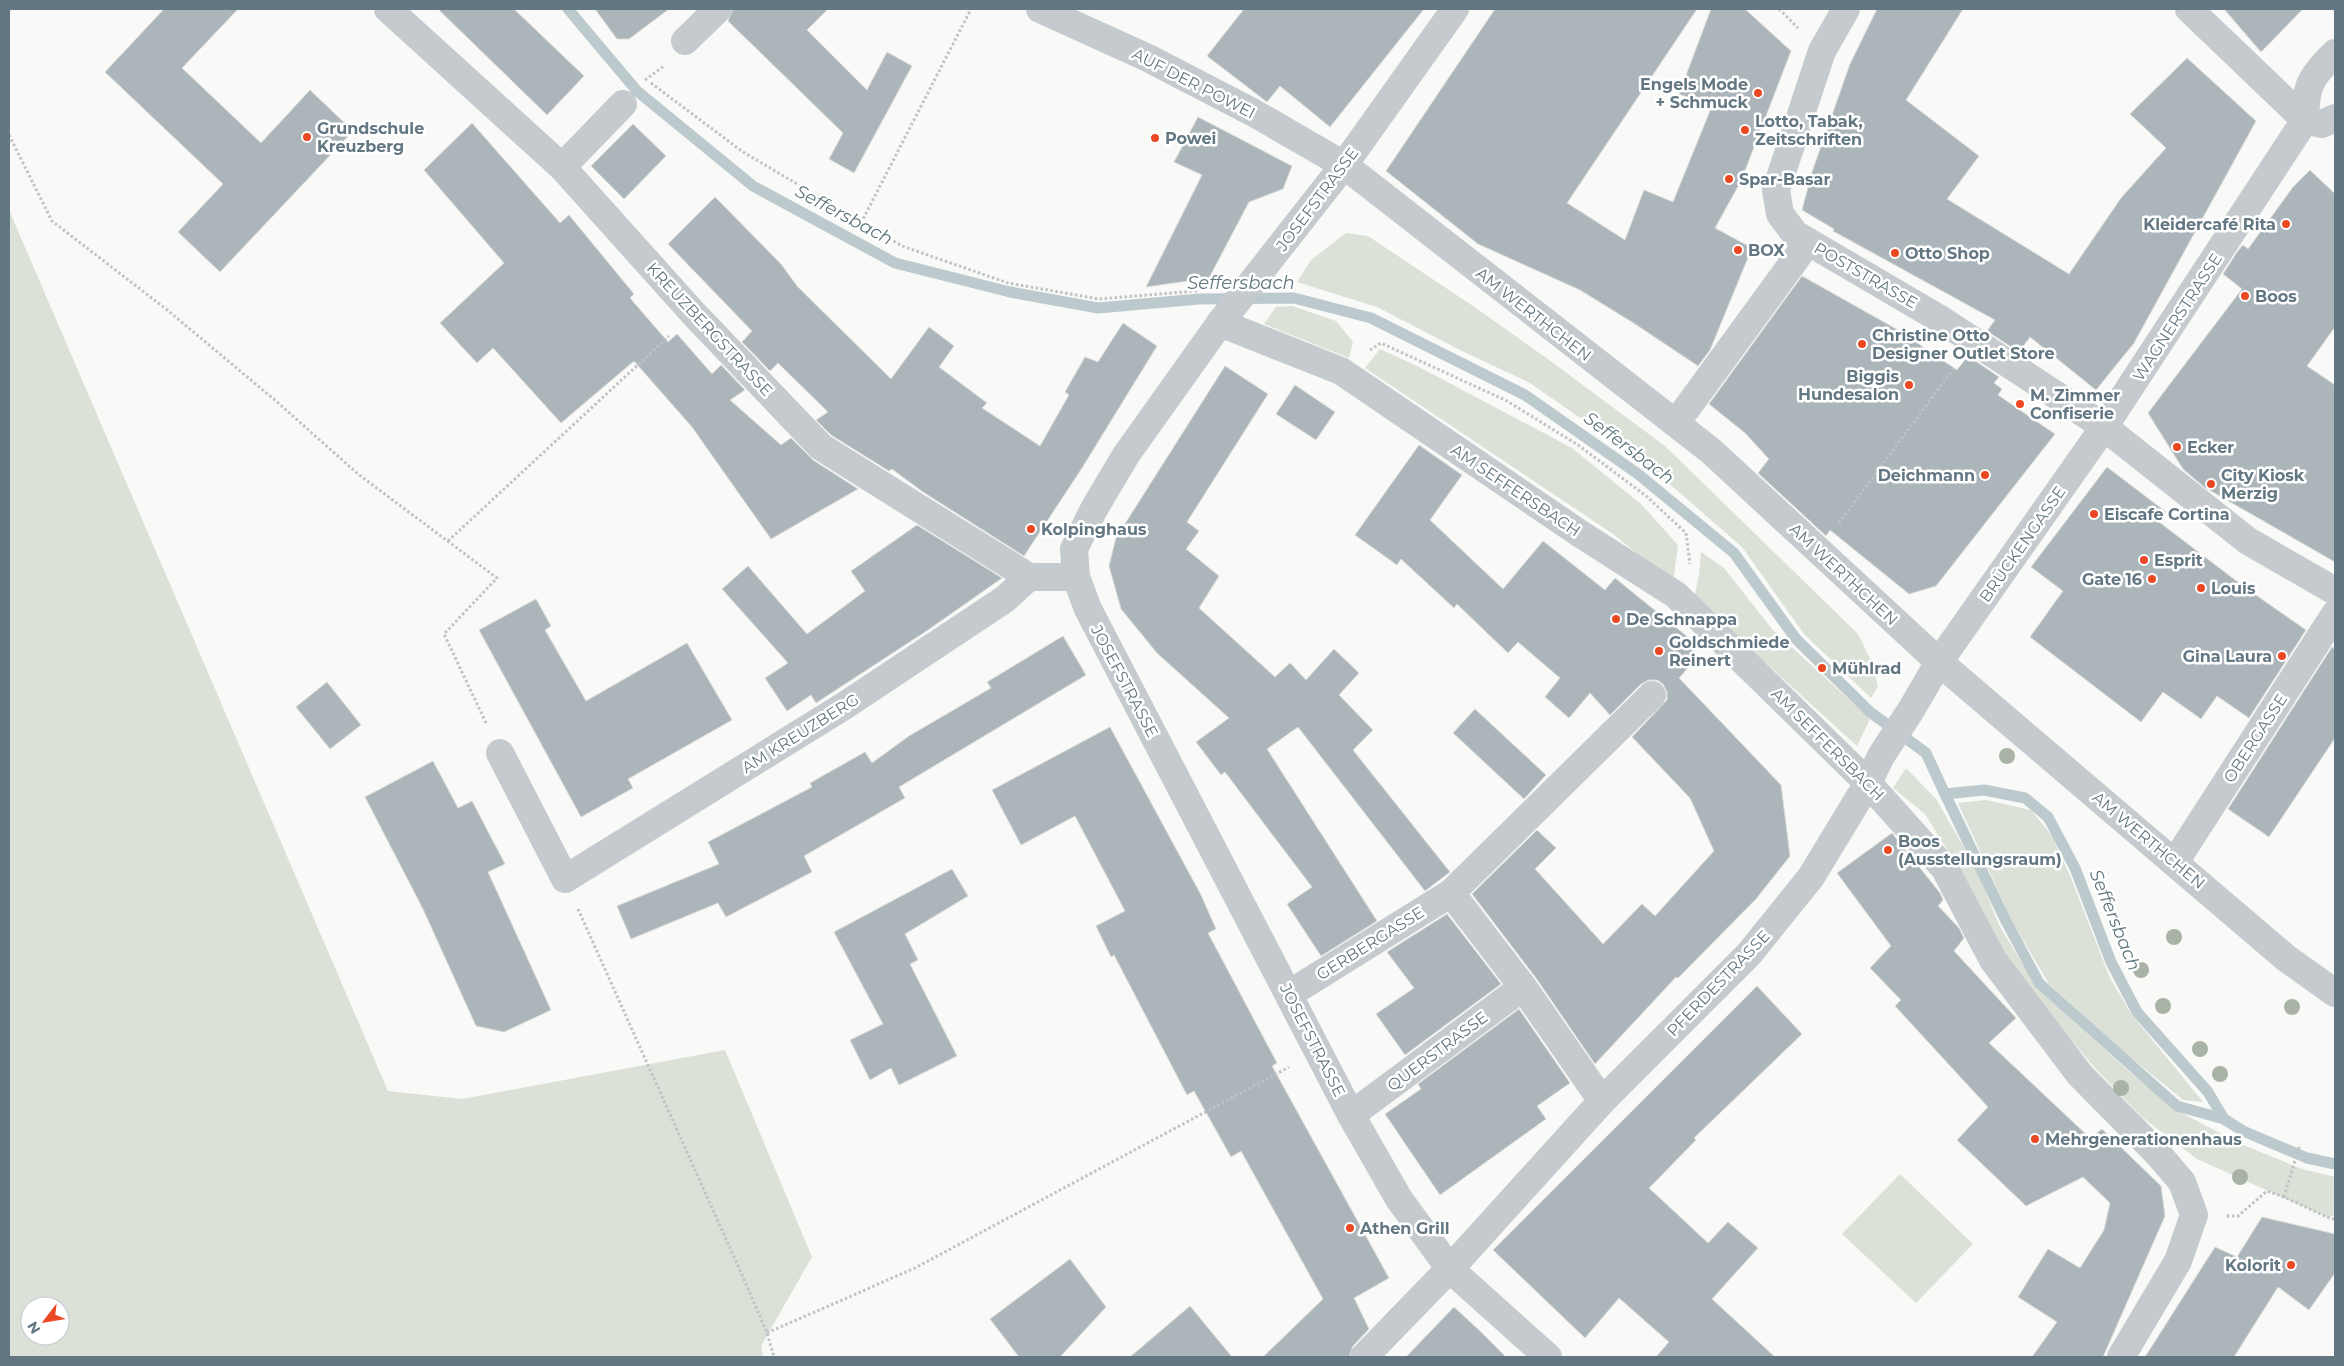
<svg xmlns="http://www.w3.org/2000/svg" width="2344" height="1366" viewBox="0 0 2344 1366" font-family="Montserrat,sans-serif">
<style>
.green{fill:#dbe1d7;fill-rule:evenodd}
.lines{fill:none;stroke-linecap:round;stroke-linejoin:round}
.stream{stroke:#bccacd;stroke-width:11}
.building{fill:#abb5ba;stroke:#dbdbd9}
.path{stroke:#c0c3c5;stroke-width:3;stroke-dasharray:2.5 2.5;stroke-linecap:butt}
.minor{stroke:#c4cacd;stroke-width:28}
.tree{fill:#a9b3a5}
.poi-dot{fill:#ec4723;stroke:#fff;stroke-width:2}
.labels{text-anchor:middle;stroke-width:5;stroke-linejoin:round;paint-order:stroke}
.street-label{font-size:16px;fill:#637783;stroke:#fff}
.poi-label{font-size:16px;font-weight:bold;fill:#637783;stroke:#fff;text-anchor:start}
.water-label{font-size:18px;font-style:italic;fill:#5e767d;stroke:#fff}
</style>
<rect width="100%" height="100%" fill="#f9f9f7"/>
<g class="green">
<path d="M9,210l379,881 74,8 263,-49 87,207 -51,89 2,11h-754zM30,1306h30v30h-30z"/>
<polygon points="1346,233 1368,236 1473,306 1545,357 1665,446 1858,634 1872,663 1878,686 1871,698 1804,634 1742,547 1649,466 1530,383 1462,351 1377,307 1297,282 1311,260"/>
<polygon points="1292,306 1336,321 1353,342 1349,358 1264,324 1276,307"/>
<polygon points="1380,349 1421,368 1572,448 1642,505 1678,545 1673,583 1613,534 1365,368"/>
<polygon points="1701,552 1724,568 1772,629 1870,719 1857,746 1694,598 1699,575"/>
<polygon points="1906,768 1936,799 1976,868 1999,925 2037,988 2125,1068 2178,1111 2241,1144 2302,1169 2335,1177 2335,1214 2329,1218 2197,1159 2142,1117 2094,1067 2030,991 1990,933 1962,874 1925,814 1893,788"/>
<polygon points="1986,800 2031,810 2052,836 2071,878 2110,978 2132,1015 2203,1102 2183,1100 2122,1050 2049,984 2012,921 1958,803"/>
<polygon points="1900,1174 1973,1244 1916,1303 1842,1234"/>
</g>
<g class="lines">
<g class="stream">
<polyline points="568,9 637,91 753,186 895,263 1010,292 1098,308 1199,299 1294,298 1371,318 1525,395 1638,474 1734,553 1796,639 1870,712 1926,753 1945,794 1984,790 2025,798 2048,817 2075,868 2111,962 2137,1012 2208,1092 2224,1119 2243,1131 2307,1158 2335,1164"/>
<polyline points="1945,794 2006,921 2039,983 2177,1106 2224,1119"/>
</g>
</g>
<g class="building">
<polygon points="164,9 238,9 182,68 261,143 310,90 353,131 220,272 178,232 223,184 105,72"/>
<polygon points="438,9 514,9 584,76 547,115"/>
<polygon points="595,9 669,9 629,39 617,39"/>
<polygon points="733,9 828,9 807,30 867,90 887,52 912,66 854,173 829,159 843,133 728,21"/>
<polygon points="1244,9 1424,9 1330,127 1280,86 1267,102 1207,56"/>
<polygon points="1495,9 1697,9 1567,203 1625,240 1644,190 1673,202 1712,106 1679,94 1711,9 1745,9 1791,51 1741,181 1715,228 1752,248 1710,350 1698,366 1632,322 1580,290 1478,244 1386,171"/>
<polygon points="1877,9 1963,9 1906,100 1979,156 1947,199 2069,274 2121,198 2166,148 2130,114 2187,58 2256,121 2134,343 2096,390 2030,337 2019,352 1987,331 1995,320 1833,231 1834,229 1802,210 1812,172 1850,64"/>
<polygon points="2224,9 2303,9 2261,52"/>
<polygon points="1198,117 1292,166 1283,189 1249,202 1209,278 1146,287 1202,175 1174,162"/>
<polygon points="472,123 560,223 569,215 634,294 630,298 668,342 677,334 712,374 721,365 745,390 730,400 781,445 791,438 813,460 858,489 771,539 692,427 634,361 561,423 493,348 477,363 440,323 504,263 424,170"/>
<polygon points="633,124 666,156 624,199 591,166"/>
<polygon points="2310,170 2335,194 2335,327 2307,366 2335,385 2335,562 2204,487 2183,469 2148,413 2242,289 2223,274 2237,252 2243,245 2248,249 2293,187"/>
<polygon points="715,197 781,264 797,286 891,379 929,327 954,346 939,367 987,403 982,408 1040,446 1069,395 1065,392 1085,357 1098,362 1123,323 1157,346 1082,468 1024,556 923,492 892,469 889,471 831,435 816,420 828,412 778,363 770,371 742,342 752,331 668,244"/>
<polygon points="1802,276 1898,330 1957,370 1968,356 1999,377 1994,383 2002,389 1998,395 2055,434 1936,586 1909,594 1830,530 1826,536 1758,473 1769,459 1745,433 1709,404"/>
<polygon points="1225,366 1268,394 1187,522 1199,531 1186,549 1219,576 1199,608 1275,677 1290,663 1306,680 1334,649 1359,673 1339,695 1373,730 1353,750 1450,872 1425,891 1298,727 1267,749 1377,921 1321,956 1287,904 1312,887 1225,772 1221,775 1196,742 1229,718 1157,653 1121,609 1109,566 1116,538"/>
<polygon points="1295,385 1335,412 1316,440 1276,414"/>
<polygon points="1419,445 1462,475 1430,520 1503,589 1543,541 1605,590 1615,578 1699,646 1688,657 1693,662 1679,678 1781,785 1790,856 1756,899 1678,978 1676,977 1595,1064 1536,978 1472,894 1537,830 1556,848 1535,869 1603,944 1642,904 1655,916 1714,851 1690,798 1632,737 1667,700 1667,692 1663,684 1657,680 1649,680 1641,684 1610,715 1590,693 1569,718 1545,697 1560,678 1518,642 1508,653 1457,604 1454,608 1401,559 1397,565 1355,535"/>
<polygon points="2107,467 2166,512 2159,522 2243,586 2306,630 2249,718 2217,696 2201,719 2163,692 2141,722 2030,637 2063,591 2031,567"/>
<polygon points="917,525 1002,578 928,630 816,703 811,695 787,711 765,678 788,663 722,589 748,566 807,634 865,591 851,571"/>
<polygon points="536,599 551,626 545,630 586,701 687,643 732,720 628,779 633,788 581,817 479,630"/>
<polygon points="1063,636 1086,675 899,787 905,798 804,856 812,872 726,917 718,903 631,939 617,906 719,864 708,842 812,787 810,783 865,752 872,763 909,736 991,688 987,682"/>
<polygon points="2332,647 2335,649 2335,738 2269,837 2228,809"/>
<polygon points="327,682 361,725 330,749 296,707"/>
<polygon points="1475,709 1546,775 1524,799 1453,733"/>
<polygon points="1110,727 1201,895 1216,929 1208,933 1277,1063 1272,1066 1389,1278 1354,1298 1369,1329 1353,1346 1349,1357 1263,1357 1323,1299 1241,1151 1231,1157 1194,1091 1187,1095 1114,955 1111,957 1096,926 1125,911 1075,816 1021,845 992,790"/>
<polygon points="433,761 458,808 472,801 505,864 488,872 551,1010 504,1032 476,1026 423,909 365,797"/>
<polygon points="1892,833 1940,893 1943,900 1938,906 1959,928 1964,938 1954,951 2016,1018 1989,1043 2090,1138 2102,1129 2161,1186 2165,1216 2103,1357 2032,1357 2057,1322 2018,1297 2048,1249 2080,1268 2104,1230 2110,1203 2083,1177 2026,1206 1957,1140 1988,1107 1895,1006 1901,1000 1870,968 1891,946 1837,873"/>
<polygon points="952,869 968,896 905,934 918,960 910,964 957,1056 899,1085 891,1068 870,1080 850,1040 883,1024 834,932"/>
<polygon points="1447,914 1501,984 1405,1055 1376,1014 1414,988 1387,952"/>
<polygon points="1757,986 1802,1034 1694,1138 1696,1140 1649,1188 1708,1243 1728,1222 1758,1248 1712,1299 1775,1357 1656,1357 1669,1342 1619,1298 1585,1338 1493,1250"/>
<polygon points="1519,1009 1570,1083 1537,1106 1546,1119 1440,1195 1385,1114 1421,1089 1418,1084"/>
<polygon points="2262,1217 2335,1234 2335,1273 2309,1310 2278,1287 2234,1357 2145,1357 2215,1247 2237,1257"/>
<polygon points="1070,1259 1106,1307 1060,1357 1019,1357 990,1319"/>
<polygon points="1190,1306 1232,1357 1130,1357"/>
<polygon points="1454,1307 1481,1332 1506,1357 1406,1357"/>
</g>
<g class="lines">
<g class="path">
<polyline points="1779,9 1798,28"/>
<polyline points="645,80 664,66"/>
<polyline points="651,83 743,152 902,246 1008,283 1099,299 1196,291 1205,287"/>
<polyline points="9,135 52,221 166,309 276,401 358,474 497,578 444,634 486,723"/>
<polyline points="861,223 971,9"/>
<polyline points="1370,350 1381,343 1507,401 1578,445 1645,495 1686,533 1690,564"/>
<polyline points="1839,523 1954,368"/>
<polyline points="448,541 669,336"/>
<polyline points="578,909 743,1277 767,1333 774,1357"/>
<polyline points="2284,1197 2300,1144"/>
<polyline points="2227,1216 2238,1216 2267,1191 2284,1197 2329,1218 2335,1219"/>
<polyline points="767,1333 915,1268 1289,1067"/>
</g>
<g class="minor">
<polyline points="388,9 562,167 694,314 821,447 1029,577 1076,577"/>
<polyline points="1040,9 1148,58 1254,113 1344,165 1711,451 1939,662 2286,958 2335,993"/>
<polyline points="1455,9 1344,165 1220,323 1126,455 1094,509 1074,549 1076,577 1088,609 1351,1115 1399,1199 1450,1269 1548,1357"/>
<polyline points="1846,9 1822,51 1776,190 1780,214 1795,234 1940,319 2085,414 2104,427 2248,541 2335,591"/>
<polyline points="2189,9 2305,120"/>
<polyline points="685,41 718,9"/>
<polyline points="2305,120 2322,124 2335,118"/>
<polyline points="562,167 623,104"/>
<polyline points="1220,323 1341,371 1579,533 1676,595 1868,783 1945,869 1993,960 2080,1075 2159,1155 2182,1182 2194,1215 2178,1261 2121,1357"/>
<polyline points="1676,423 1808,242"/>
<polyline points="500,753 565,879 844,706 1005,599 1029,577"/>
<polyline points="2175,862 2335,614"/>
<polyline points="1451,893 1523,987 1602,1101"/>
<polyline points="1289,994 1451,893 1652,695"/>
<polyline points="1351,1115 1523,987"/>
<path d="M1364,1357l94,-97 144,-159 147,-147 62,-77 57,-94 13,-27 30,-46 28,-48 165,-235 201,-307c1,-36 5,-42 30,-67"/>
</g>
</g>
<g class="tree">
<circle cx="2007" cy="756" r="8"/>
<circle cx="2174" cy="937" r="8"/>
<circle cx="2141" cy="970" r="8"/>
<circle cx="2163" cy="1006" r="8"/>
<circle cx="2292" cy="1007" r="8"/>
<circle cx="2200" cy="1049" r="8"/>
<circle cx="2220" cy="1074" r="8"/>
<circle cx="2121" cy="1088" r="8"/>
<circle cx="2240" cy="1177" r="8"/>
</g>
<g class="poi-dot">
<circle cx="1758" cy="93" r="5"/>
<circle cx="1745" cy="130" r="5"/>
<circle cx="307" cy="137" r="5"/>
<circle cx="1155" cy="138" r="5"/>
<circle cx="1729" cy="179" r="5"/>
<circle cx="2286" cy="224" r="5"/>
<circle cx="1738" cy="250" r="5"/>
<circle cx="1895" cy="253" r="5"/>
<circle cx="2245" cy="296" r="5"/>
<circle cx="1862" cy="344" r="5"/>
<circle cx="1909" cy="385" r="5"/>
<circle cx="2020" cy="404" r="5"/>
<circle cx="2177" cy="447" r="5"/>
<circle cx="1985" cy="475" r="5"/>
<circle cx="2211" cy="484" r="5"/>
<circle cx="2094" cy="514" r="5"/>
<circle cx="1031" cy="529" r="5"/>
<circle cx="2144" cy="560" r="5"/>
<circle cx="2152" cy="579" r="5"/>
<circle cx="2201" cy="588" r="5"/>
<circle cx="1616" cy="619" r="5"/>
<circle cx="1659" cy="651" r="5"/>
<circle cx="2282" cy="656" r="5"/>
<circle cx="1822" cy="668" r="5"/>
<circle cx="1888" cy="850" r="5"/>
<circle cx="2035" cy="1139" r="5"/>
<circle cx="1350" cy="1228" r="5"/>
<circle cx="2291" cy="1265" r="5"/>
</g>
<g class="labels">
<g class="street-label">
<text transform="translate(1194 83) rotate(27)" y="6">AUF DER POWEI</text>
<text transform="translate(1317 199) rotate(-53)" y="6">JOSEFSTRASSE</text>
<text transform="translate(1866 275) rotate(30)" y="6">POSTSTRASSE</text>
<text transform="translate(1534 314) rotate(38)" y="6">AM WERTHCHEN</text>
<text transform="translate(2177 317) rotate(-57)" y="6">WAGNERSTRASSE</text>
<text transform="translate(710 329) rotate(47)" y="6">KREUZBERGSTRASSE</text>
<text transform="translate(1516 490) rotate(34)" y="6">AM SEFFERSBACH</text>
<text transform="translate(2022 544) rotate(-55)" y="6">BRÜCKENGASSE</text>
<text transform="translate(1844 574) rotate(43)" y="6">AM WERTHCHEN</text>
<text transform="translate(1125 681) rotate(62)" y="6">JOSEFSTRASSE</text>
<text transform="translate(800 733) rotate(-32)" y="6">AM KREUZBERG</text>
<text transform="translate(2255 738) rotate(-57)" y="6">OBERGASSE</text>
<text transform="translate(1828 744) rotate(45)" y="6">AM SEFFERSBACH</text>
<text transform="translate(2149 840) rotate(40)" y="6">AM WERTHCHEN</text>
<text transform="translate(1370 943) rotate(-32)" y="6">GERBERGASSE</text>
<text transform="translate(1718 983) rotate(-46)" y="6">PFERDESTRASSE</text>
<text transform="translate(1313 1040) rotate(63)" y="6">JOSEFSTRASSE</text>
<text transform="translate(1437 1051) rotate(-37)" y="6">QUERSTRASSE</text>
</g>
<g class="poi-label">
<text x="1748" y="90" text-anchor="end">Engels Mode<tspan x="1748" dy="18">+ Schmuck</tspan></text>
<text x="1755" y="127">Lotto, Tabak,<tspan x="1755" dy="18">Zeitschriften</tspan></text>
<text x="317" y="134">Grundschule<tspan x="317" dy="18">Kreuzberg</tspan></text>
<text x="1165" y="144">Powei</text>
<text x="1739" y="185">Spar-Basar</text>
<text x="2276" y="230" text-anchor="end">Kleidercafé Rita</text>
<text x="1748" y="256">BOX</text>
<text x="1905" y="259">Otto Shop</text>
<text x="2255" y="302">Boos</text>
<text x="1872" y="341">Christine Otto<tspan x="1872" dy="18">Designer Outlet Store</tspan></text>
<text x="1899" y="382" text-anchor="end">Biggis<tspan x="1899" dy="18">Hundesalon</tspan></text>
<text x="2030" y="401">M. Zimmer<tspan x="2030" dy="18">Confiserie</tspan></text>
<text x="2187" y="453">Ecker</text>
<text x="1975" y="481" text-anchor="end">Deichmann</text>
<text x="2221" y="481">City Kiosk<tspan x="2221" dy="18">Merzig</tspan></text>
<text x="2104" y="520">Eiscafe Cortina</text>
<text x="1041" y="535">Kolpinghaus</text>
<text x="2154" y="566">Esprit</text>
<text x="2142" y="585" text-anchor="end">Gate 16</text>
<text x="2211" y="594">Louis</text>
<text x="1626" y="625">De Schnappa</text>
<text x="1669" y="648">Goldschmiede<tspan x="1669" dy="18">Reinert</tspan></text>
<text x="2272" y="662" text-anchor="end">Gina Laura</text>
<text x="1832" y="674">Mühlrad</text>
<text x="1898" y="847">Boos<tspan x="1898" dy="18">(Ausstellungsraum)</tspan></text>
<text x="2045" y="1145">Mehrgenerationenhaus</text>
<text x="1360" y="1234">Athen Grill</text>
<text x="2281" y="1271" text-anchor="end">Kolorit</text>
</g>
<g class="water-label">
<text transform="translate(844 215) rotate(28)" y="6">Seffersbach</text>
<text x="1241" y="289">Seffersbach</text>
<text transform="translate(1629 448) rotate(37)" y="6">Seffersbach</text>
<text transform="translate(2115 920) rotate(68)" y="6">Seffersbach</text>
</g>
</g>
<rect width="2344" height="1366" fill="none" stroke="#637783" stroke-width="20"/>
<g transform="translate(45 1321) rotate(239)"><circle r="24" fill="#ffffff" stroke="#c1c9cd"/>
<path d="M0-4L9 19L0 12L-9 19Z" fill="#ec4723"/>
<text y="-8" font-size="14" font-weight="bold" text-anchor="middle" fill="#637783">N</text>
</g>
</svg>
